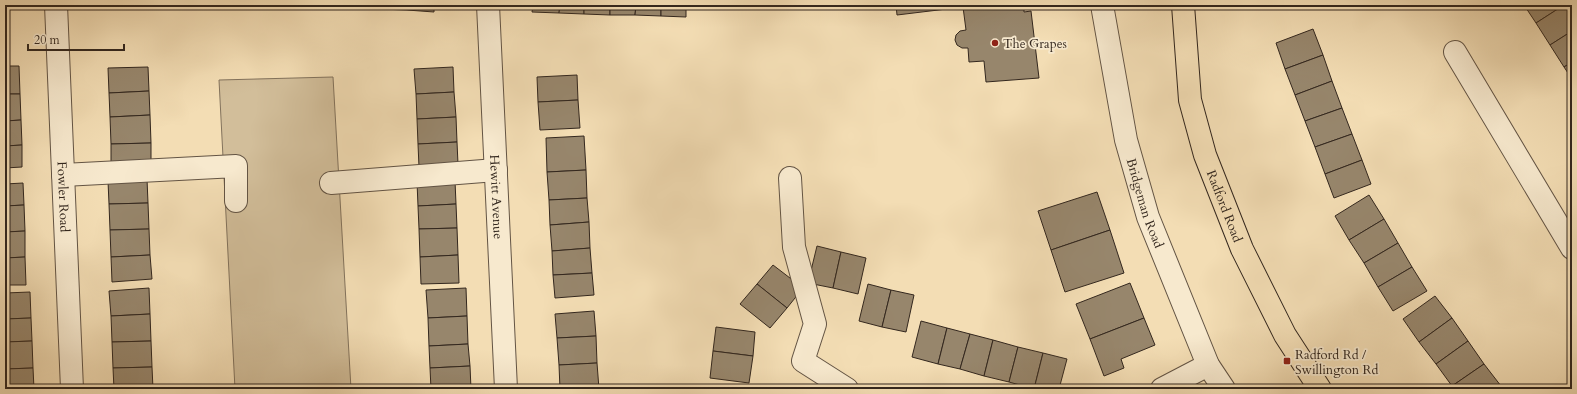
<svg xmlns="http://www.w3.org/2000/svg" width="1577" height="394" viewBox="0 0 1577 394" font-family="Cardo,serif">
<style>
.green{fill:#d2be9a;stroke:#82725c}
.building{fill:#97866c;stroke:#33271e}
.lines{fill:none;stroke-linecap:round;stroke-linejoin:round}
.minor-casing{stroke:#635444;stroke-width:24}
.major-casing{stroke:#33271e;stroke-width:24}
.minor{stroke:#f7e9ce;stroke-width:22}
.major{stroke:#f3ddb4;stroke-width:22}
.poi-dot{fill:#8f2418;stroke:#f7e9ce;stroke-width:1.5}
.labels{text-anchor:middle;stroke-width:3.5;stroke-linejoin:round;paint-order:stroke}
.poi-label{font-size:13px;fill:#33271e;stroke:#f7e9ce;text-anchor:start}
.street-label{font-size:13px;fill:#33271e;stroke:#f7e9ce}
</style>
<rect width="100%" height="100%" fill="#f3ddb4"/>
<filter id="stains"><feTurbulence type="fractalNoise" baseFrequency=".005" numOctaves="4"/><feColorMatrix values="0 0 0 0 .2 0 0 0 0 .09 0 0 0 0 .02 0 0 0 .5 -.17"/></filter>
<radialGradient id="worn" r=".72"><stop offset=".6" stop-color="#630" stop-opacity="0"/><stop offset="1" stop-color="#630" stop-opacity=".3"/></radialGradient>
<polygon class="green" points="333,77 351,389 235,389 219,80"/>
<g class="building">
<polygon points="267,5 294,5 294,6"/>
<polygon points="294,5 320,5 320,7 294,6"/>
<polygon points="332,5 352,5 352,7"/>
<polygon points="352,5 379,5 379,9 352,7"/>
<polygon points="379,5 407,5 407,10 379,9"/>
<polygon points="407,5 434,5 434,12 407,10"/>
<polygon points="533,5 560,5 559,13 532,12"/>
<polygon points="560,5 584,5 584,14 559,13"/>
<polygon points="584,5 610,5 610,15 584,14"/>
<polygon points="610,5 636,5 635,15 610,15"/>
<polygon points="636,5 661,5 661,16 635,15"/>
<polygon points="661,5 686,5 686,17 661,16"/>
<polygon points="896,5 1024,5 1024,12 1031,11 1039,78 986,82 984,61 969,62 968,48 962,48 957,45 955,40 956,35 960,31 966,30 963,7 897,15"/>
<polygon points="1524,5 1564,5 1536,23"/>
<polygon points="1564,5 1572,6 1572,31 1550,45 1536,23"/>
<polygon points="1313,29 1323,55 1285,69 1276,43"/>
<polygon points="1572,31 1572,62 1564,67 1550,45"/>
<polygon points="1323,55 1332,81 1295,95 1285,69"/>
<polygon points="1572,62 1572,79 1564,67"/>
<polygon points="5,66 19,66 20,94 5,94"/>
<polygon points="148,67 149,91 109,93 108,68"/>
<polygon points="453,67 454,92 416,94 414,69"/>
<polygon points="577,75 578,100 538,102 537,77"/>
<polygon points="1332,81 1342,108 1305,121 1295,95"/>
<polygon points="149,91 150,115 110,117 109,93"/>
<polygon points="454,92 456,117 417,119 416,94"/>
<polygon points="5,94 20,94 21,120 5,121"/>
<polygon points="578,100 580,128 540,130 538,102"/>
<polygon points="1342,108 1352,134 1315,147 1305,121"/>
<polygon points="150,115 151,143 111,144 110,117"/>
<polygon points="456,117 457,142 418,144 417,119"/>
<polygon points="21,120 22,145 5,146 5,121"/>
<polygon points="1352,134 1362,160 1325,174 1315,147"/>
<polygon points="584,136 586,170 547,172 546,138"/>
<polygon points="457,142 458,164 419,167 418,144"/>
<polygon points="151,143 151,164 111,166 111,144"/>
<polygon points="22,145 22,167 5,168 5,146"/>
<polygon points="1362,160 1371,184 1334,198 1325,174"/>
<polygon points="586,170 587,198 549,200 547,172"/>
<polygon points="147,179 148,203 109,204 108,181"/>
<polygon points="455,181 456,204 418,206 417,182"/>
<polygon points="23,183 24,205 5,206 5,184"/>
<polygon points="1097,192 1110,230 1051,250 1038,211"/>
<polygon points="1369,195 1384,219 1349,240 1335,216"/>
<polygon points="587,198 589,222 550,225 549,200"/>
<polygon points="148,203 149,229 110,230 109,204"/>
<polygon points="456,204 457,228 419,229 418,206"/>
<polygon points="24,205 25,231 5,232 5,206"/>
<polygon points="1384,219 1398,243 1364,263 1349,240"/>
<polygon points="589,222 590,248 552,251 550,225"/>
<polygon points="457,228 458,255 420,257 419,229"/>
<polygon points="149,229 150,255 111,257 110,230"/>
<polygon points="1110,230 1124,273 1065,292 1051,250"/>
<polygon points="25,231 25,257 5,258 5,232"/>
<polygon points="1398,243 1412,267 1378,287 1364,263"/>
<polygon points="817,246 841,252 833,288 808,283"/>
<polygon points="590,248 592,273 553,275 552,251"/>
<polygon points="841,252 866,258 858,294 833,288"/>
<polygon points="150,255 152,279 112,282 111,257"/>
<polygon points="458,255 459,283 421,284 420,257"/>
<polygon points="25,257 26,285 5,285 5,258"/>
<polygon points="773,265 803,288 787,308 757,284"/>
<polygon points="1412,267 1427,291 1393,311 1378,287"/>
<polygon points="592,273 594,295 555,298 553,275"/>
<polygon points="1130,283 1144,318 1090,339 1076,304"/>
<polygon points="757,284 787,308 770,328 740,304"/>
<polygon points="868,284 891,290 882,327 859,321"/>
<polygon points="149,288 150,314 111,316 109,291"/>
<polygon points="466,288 467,316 428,318 426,290"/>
<polygon points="891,290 914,295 906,332 882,327"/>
<polygon points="30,292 31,318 5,319 5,293"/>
<polygon points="1435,296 1452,318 1419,342 1403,319"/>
<polygon points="594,311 596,336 557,338 555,314"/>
<polygon points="150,314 151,341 112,342 111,316"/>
<polygon points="467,316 468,344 429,346 428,318"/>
<polygon points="31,318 32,341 5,342 5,319"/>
<polygon points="1144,318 1155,345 1121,359 1124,368 1104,376 1090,339"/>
<polygon points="1452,318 1468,341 1436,364 1419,342"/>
<polygon points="921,321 947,328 938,364 912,357"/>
<polygon points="716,327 755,332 753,356 713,351"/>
<polygon points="947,328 970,334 960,369 938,364"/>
<polygon points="970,334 993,340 984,376 960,369"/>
<polygon points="596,336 597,363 559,365 557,338"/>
<polygon points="993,340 1018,347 1009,382 984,376"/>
<polygon points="32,341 33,368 5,369 5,342"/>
<polygon points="151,341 152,367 113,368 112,342"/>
<polygon points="1468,341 1484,364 1452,386 1436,364"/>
<polygon points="468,344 470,366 430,368 429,346"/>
<polygon points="1018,347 1043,353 1034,389 1009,382"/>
<polygon points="713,351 753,356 749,383 710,378"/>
<polygon points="1043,353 1067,359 1059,389 1034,389"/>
<polygon points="597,363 599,389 560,389 559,365"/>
<polygon points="1484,364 1501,386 1496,389 1454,389 1452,386"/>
<polygon points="470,366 471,389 431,389 430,368"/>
<polygon points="152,367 153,389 114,389 113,368"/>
<polygon points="33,368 34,389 5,389 5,369"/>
</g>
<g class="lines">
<defs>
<g id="minor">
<path id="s1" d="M56,5l16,384"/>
<path id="s2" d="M488,5l18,384"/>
<path id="s3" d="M1102,5l24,135 22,77 60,148 16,24"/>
<polyline points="1455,52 1572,248"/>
<polyline points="63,175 236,166 236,201"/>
<polyline points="790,178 794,247 815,324 803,361 847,389"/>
<polyline points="331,183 496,170"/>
<polyline points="1162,389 1208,365"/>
</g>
<g id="major">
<path id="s4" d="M1183,5l7,95 15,55 37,94 43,86 35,54"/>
</g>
</defs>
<use href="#minor" class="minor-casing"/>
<use href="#major" class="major-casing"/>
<use href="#minor" class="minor"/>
<use href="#major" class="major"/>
</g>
<g class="poi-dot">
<circle cx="995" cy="43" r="4"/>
<rect x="1283" y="357" width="8" height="8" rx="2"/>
</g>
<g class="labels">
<g class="poi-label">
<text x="1003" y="48">The Grapes</text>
<text x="1295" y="359">Radford Rd /<tspan x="1295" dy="15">Swillington Rd</tspan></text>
</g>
<g class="street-label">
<text dy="5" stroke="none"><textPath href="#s1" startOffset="192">Fowler Road</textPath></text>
<text dy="5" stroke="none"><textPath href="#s2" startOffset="192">Hewitt Avenue</textPath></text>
<text dy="5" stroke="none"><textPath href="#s3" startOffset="203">Bridgeman Road</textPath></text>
<text dy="5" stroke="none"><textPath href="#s4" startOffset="207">Radford Road</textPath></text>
</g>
</g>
<rect width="1577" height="394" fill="none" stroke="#f3ddb4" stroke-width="20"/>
<rect x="6" y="6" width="1565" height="382" fill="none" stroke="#33271e" stroke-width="2"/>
<rect x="10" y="10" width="1557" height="374" fill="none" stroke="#33271e"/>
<path d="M28 44v6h96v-6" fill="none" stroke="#33271e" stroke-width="2"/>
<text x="34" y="44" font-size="12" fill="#33271e" stroke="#f7e9ce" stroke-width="3" paint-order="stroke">20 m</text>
<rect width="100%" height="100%" filter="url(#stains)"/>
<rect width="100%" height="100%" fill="url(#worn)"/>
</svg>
